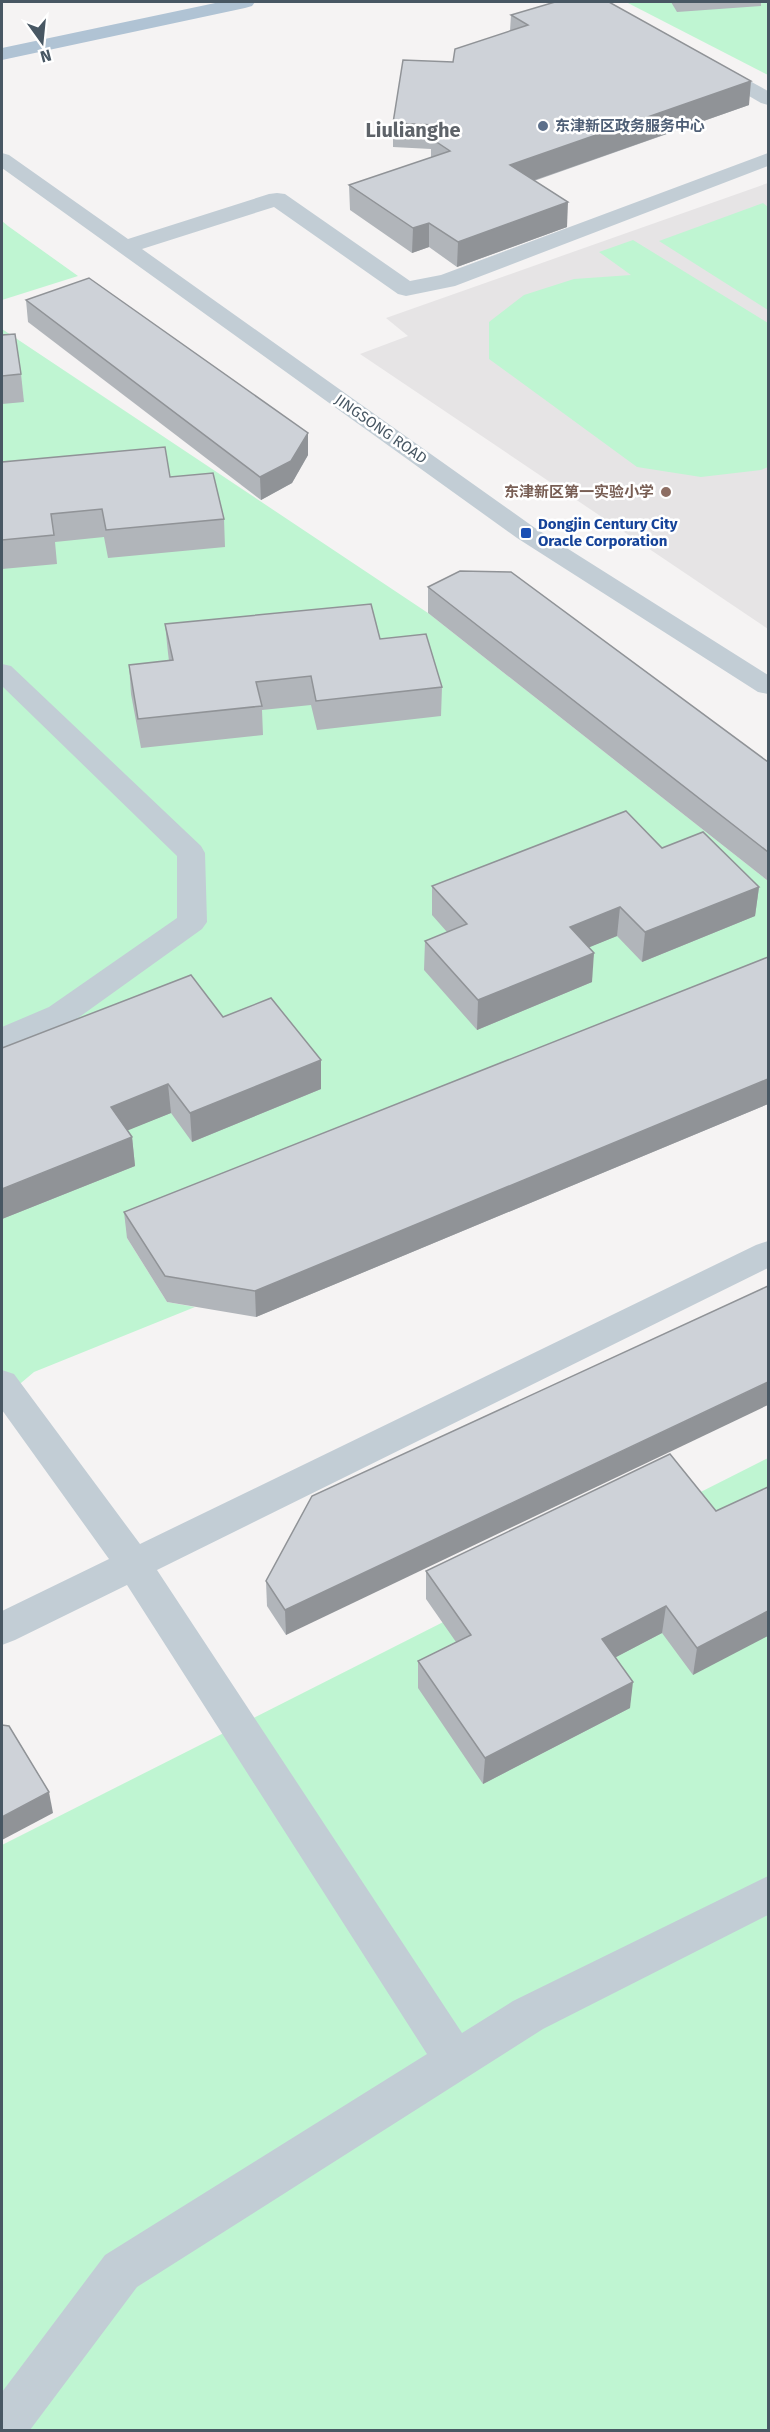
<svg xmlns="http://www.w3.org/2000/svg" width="770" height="2432" viewBox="0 0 770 2432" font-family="'Fira Sans','Noto Sans SC',sans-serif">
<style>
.education{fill:#e6e4e5}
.green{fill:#bff5d2}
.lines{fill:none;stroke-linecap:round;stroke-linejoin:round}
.minor{fill:#c2cdd5;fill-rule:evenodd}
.major{fill:#b0c3d4;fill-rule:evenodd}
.wall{fill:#b1b5ba}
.shaded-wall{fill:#909397}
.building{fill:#ced2d8;stroke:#909397;stroke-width:1.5}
.service-dot{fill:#5c6f8a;stroke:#fff;stroke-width:2}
.education-dot{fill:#8d6e63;stroke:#fff;stroke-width:2}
.transit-dot{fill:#1a4fb4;stroke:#fff;stroke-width:2}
.labels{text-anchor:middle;stroke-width:5;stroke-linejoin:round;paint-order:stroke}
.far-service-label{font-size:15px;font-weight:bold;fill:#4e5e75;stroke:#fff;text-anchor:start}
.far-street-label{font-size:15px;fill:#485763;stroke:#fff}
.far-education-label{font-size:15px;font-weight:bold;fill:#785e54;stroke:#fff;text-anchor:end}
.far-transit-label{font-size:15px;font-weight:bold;fill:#164399;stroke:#fff;text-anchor:start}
.far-district-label{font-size:20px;font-weight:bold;fill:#5e6369;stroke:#fff}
</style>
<rect width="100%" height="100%" fill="#f5f3f3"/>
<polygon class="education" points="768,183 768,629 360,354 408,336 386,318"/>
<g class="green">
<polygon points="626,2 768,2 768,75"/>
<polygon points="763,203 768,207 768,310 659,241"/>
<polygon points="2,221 8,226 78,276 2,300"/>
<polygon points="633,240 768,323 768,467 761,470 701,477 637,467 489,359 489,322 524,295 574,279 631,275 599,252"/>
<polygon points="2,329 428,613 768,881 768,982 127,1238 167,1302 195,1307 34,1372 2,1399"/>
<polygon points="768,1458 768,2430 2,2430 2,1845"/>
</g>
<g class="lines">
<g class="minor">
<polygon points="713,61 768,91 768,105 761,103 706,71 703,67 706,63"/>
<polygon points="2,153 9,155 128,239 269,194 277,193 285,194 410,281 441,275 768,153 768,166 455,286 406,296 398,294 274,207 142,249 535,528 768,675 768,694 758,692 517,538 2,168"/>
<polygon points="2,664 11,666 201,846 205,853 207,922 202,929 71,1023 2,1050 2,1027 49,1007 177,918 177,856 2,686"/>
<polygon points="768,1241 768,1268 157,1570 462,2033 513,2001 768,1876 768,1915 543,2029 137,2287 30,2430 2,2430 2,2392 105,2255 427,2054 127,1585 15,1640 2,1645 2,1611 109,1559 2,1410 2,1370 14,1374 140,1544 756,1245"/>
</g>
<polygon class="major" points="220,2 255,2 252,6 245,8 2,60 2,48"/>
</g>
<g class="wall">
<polygon points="671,2 761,2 761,6 677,12"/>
<polygon points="511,15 749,105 534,181 567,227 457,267 429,247 412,253 350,210 349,185 431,158 431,149 393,147 393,123 453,62 510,31"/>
<polygon points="26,300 308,455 292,483 261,500 28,322"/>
<polygon points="2,335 21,374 24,402 2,404"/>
<polygon points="2,462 170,477 224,519 225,547 108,558 104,537 55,542 57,564 2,569"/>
<polygon points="428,587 768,762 768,881 428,613"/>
<polygon points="165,624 380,639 442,687 441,716 317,730 311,705 262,710 263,735 141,748 131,694 129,665 169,661 168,653"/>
<polygon points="662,848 759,887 755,916 642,962 617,936 589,947 592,982 477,1030 424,970 425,941 447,932 432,915 432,886"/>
<polygon points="768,957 768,1104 256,1317 167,1302 127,1238 124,1212"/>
<polygon points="223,1017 321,1060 321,1089 192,1142 171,1113 127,1130 132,1137 135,1166 2,1219 2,1048"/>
<polygon points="768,1286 286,1635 267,1606 266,1581"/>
<polygon points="768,1487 693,1675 662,1633 616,1657 630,1708 483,1784 418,1688 418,1661 456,1642 426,1599 426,1571 716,1511"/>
</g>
<g class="shaded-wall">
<polygon points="751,81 749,105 509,189 510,165"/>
<polygon points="568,202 567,227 457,267 458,242"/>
<polygon points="429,223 429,247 412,253 413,228"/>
<polygon points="308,433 308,455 292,483 261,500 260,477"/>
<polygon points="759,887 755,916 642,962 645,932"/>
<polygon points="620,907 617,936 568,956 570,927"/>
<polygon points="594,953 592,982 477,1030 478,1000"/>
<polygon points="321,1060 321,1089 192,1142 190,1113"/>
<polygon points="768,1079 768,1104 256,1317 255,1291"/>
<polygon points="168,1084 171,1113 114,1136 111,1107"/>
<polygon points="132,1137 135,1166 2,1219 2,1189"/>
<polygon points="768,1382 768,1405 286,1635 285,1610"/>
<polygon points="666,1606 662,1633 599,1666 602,1639"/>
<polygon points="768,1611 768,1636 693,1675 697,1648"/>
<polygon points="633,1682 630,1708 483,1784 485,1758"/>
<polygon points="49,1792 53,1813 2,1840 2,1817"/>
</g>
<g class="building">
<polygon points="555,2 609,2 751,81 510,165 568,202 458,242 429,223 413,228 349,185 450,151 432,139 434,125 393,123 403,60 453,62 455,49 528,25 511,15"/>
<polygon points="89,278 308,433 291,461 260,477 26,300"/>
<polygon points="15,334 21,374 2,376 2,335"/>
<polygon points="165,447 170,477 213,473 224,519 106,530 102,509 51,514 54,535 2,540 2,462"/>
<polygon points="460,571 511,572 768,762 768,852 428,587"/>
<polygon points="371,604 380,639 426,634 442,687 316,701 311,676 256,682 262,706 138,719 129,665 173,660 165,624"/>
<polygon points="626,811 662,848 703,832 759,887 645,932 620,907 570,927 594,953 478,1000 425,941 467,924 432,886"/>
<polygon points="768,957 768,1079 255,1291 165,1276 124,1212"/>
<polygon points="191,975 223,1017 271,998 321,1060 190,1113 168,1084 111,1107 132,1137 2,1189 2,1048"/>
<polygon points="768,1286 768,1382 285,1610 266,1581 312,1496"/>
<polygon points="670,1454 716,1511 768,1487 768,1611 697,1648 666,1606 602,1639 633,1682 485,1758 418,1661 471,1635 426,1571"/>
<polygon points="2,1725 9,1726 49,1792 2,1817"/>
</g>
<circle class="service-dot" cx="543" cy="126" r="6"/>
<circle class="education-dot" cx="666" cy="492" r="6"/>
<rect class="transit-dot" x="520" y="527" width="12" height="12" rx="3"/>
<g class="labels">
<g class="far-service-label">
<text x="555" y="131">东津新区政务服务中心</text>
</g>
<g class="far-street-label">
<text transform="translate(381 429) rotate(35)" y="5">JINGSONG ROAD</text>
</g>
<g class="far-education-label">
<text x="654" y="497">东津新区第一实验小学</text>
</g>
<g class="far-transit-label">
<text x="538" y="529">Dongjin Century City<tspan x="538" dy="17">Oracle Corporation</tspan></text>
</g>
<g class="far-district-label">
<text x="413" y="137">Liulianghe</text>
</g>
</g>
<rect width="770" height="2432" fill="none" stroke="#485763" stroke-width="6"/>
<g transform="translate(42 42) rotate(165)" stroke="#ffffff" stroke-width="4.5" paint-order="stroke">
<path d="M0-4.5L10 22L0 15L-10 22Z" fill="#485763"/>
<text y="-9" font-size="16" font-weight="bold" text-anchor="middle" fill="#485763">N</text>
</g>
</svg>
